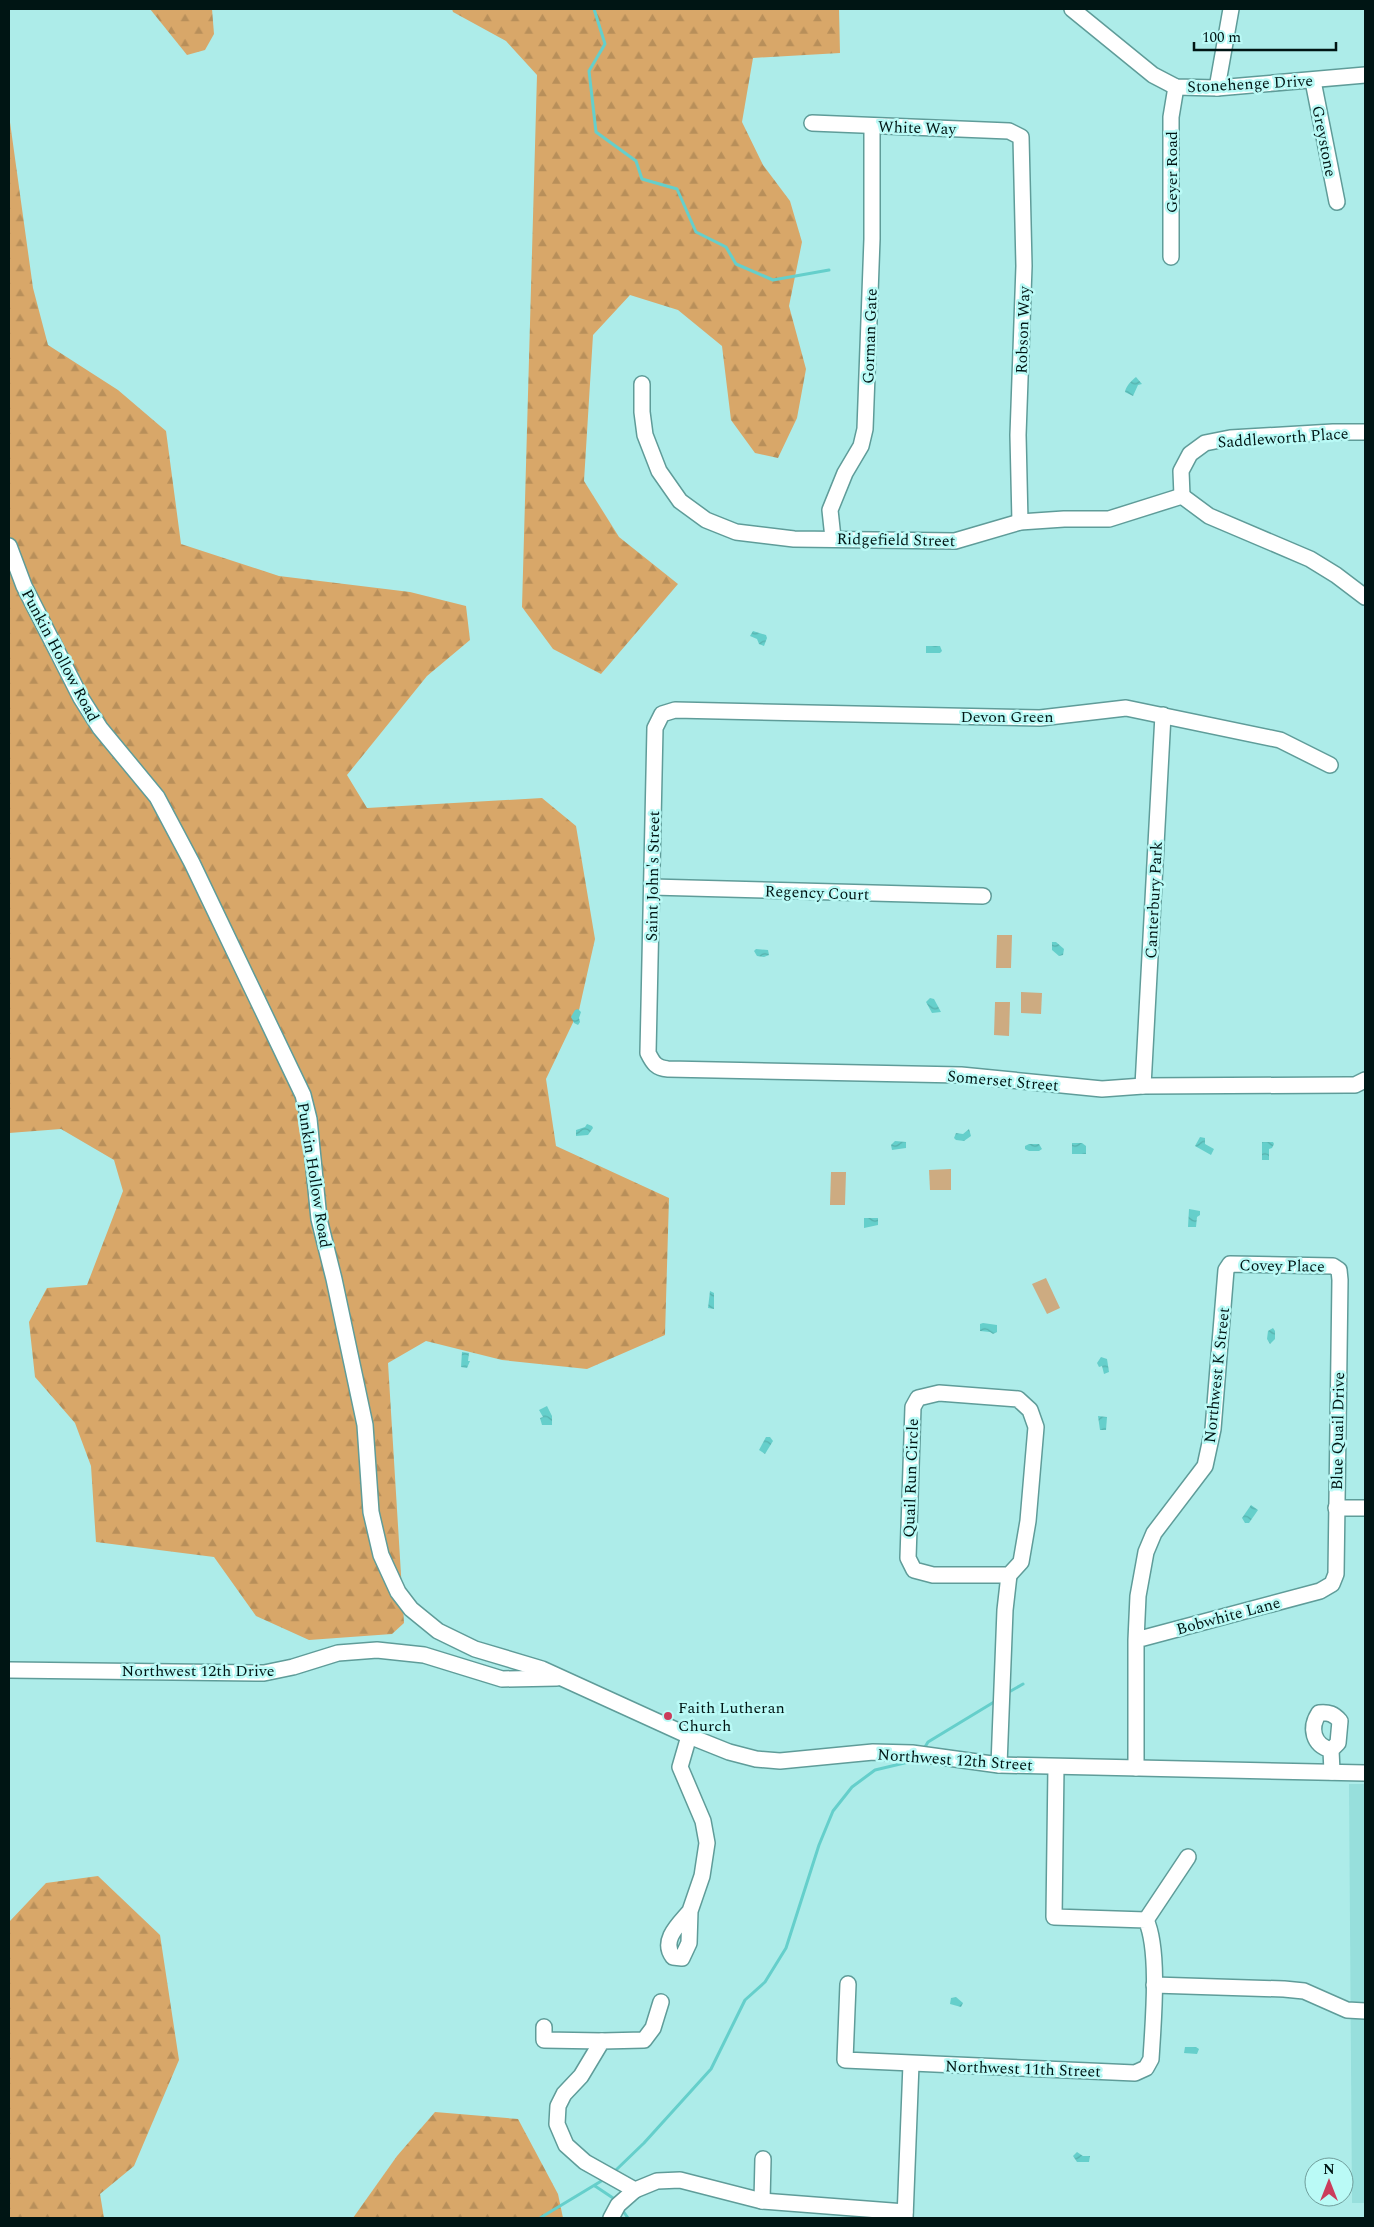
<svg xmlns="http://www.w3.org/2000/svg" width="1374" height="2227" viewBox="0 0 1374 2227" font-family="Spectral,serif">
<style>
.built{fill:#97dfdc}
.forest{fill:url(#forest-firs)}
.garden{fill:#cdab81}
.water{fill:url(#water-waves)}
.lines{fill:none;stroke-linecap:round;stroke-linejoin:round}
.stream{stroke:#65cfcb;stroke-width:3}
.minor-casing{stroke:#5f9c99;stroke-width:18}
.minor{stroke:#fff;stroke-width:15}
.poi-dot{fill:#cb3c5b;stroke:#bafaf6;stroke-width:2}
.labels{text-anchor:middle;stroke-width:5;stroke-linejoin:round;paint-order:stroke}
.street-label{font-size:16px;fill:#001514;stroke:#bafaf6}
.poi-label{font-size:16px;fill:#001514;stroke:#bafaf6;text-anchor:start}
</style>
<defs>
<pattern id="forest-firs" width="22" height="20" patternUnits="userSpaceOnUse" patternTransform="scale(1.25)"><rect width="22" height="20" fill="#d8a769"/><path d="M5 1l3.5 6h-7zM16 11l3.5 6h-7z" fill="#b88f5a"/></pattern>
<pattern id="water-waves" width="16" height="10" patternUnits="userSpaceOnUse" patternTransform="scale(1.25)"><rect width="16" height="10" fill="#65cfcb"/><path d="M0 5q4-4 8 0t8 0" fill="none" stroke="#56b1ad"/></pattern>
</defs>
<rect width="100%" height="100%" fill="#adece9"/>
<polygon class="built" points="1349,1784 1365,1784 1365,2203 1352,2203"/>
<g class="forest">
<polygon points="150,9 212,9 214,34 205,50 187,55"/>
<polygon points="452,9 839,9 840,53 753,58 742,122 763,165 790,201 802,242 789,306 806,369 797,418 778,458 755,453 731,420 722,346 678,310 630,295 593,335 584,481 619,537 678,584 601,674 553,649 522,607 537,75 506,41 453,12"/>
<polygon points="9,115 33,288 48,345 118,390 166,431 181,544 279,576 410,592 466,606 470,640 427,676 347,775 367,808 542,798 576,826 595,939 579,1010 546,1079 556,1146 669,1198 665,1335 587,1369 502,1360 426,1341 388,1363 404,1623 392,1634 309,1640 256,1616 214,1557 96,1542 91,1466 75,1423 35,1377 29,1322 47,1288 87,1285 123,1191 114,1160 61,1129 9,1133"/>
<polygon points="98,1876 160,1935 179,2060 134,2166 100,2194 104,2218 9,2218 9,1922 46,1883"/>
<polygon points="435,2112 518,2119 558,2194 563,2218 353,2218 397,2156"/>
</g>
<g class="garden">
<polygon points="997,935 1012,935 1011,968 996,968"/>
<polygon points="1021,992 1042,993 1041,1014 1021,1013"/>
<polygon points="995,1002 1010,1002 1009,1036 994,1035"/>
<polygon points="951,1169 951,1190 930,1190 929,1170"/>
<polygon points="831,1172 846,1172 845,1205 830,1205"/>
<polygon points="1046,1278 1060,1308 1047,1314 1032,1284"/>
</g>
<g class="water">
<path d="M1136,377l6,7 -4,1 -5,11 -8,-4c1,-6 6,-11 11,-15z"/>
<polygon points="753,631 766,635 767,638 764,646 759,644 757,639 750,636"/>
<polygon points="926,646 940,646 942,651 940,653 926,653"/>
<polygon points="1052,942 1056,942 1064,949 1063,955 1059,956 1052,950"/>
<polygon points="756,949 768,950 769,955 764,957 757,956 754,951"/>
<polygon points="930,998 934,999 941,1012 932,1013 926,1002"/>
<polygon points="575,1010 578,1009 581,1012 579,1018 580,1022 578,1025 574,1023 571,1017"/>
<polygon points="587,1124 592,1126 593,1128 588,1135 576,1136 576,1130 585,1127"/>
<polygon points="969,1129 971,1136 964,1141 956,1140 954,1138 956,1133 963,1134"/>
<polygon points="1200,1137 1205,1138 1205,1144 1214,1149 1211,1155 1195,1146"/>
<polygon points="895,1141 906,1142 906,1148 892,1150 891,1145"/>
<polygon points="1262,1142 1273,1142 1274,1144 1272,1148 1269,1149 1269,1160 1262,1160"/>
<polygon points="1072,1143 1082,1143 1086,1146 1086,1154 1072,1154"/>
<polygon points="1029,1144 1039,1144 1042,1149 1039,1151 1029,1151 1025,1149 1025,1146"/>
<polygon points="1189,1209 1200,1211 1200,1215 1197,1217 1196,1227 1188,1227"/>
<polygon points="864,1218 878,1218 878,1225 864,1228"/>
<polygon points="710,1291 714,1293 714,1309 708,1308"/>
<polygon points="983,1323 997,1325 997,1332 993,1334 990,1332 980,1331 980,1324"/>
<polygon points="1273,1328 1275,1331 1275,1339 1270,1344 1267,1339 1268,1331"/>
<polygon points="462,1352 469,1353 468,1361 470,1361 467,1368 461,1367"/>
<polygon points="1101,1357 1107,1359 1109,1372 1104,1374 1102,1366 1099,1367 1097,1363"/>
<polygon points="547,1406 552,1416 552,1425 542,1425 540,1418 543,1417 539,1410"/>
<polygon points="1098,1416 1107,1417 1106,1430 1100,1430"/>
<polygon points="766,1437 770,1437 773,1441 765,1454 759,1450"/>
<polygon points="1251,1505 1258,1510 1249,1523 1245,1523 1242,1518"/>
<polygon points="956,1997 963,2003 961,2007 950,2004 951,1998"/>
<polygon points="1196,2047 1199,2049 1197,2054 1184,2053 1185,2047"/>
<polygon points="1077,2152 1083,2156 1090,2156 1089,2162 1077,2162 1073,2156"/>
</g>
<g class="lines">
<g class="stream">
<polyline points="594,9 605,44 589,71 596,132 636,161 642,179 677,189 696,232 726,247 736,264 773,280 829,270"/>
<polyline points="1009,1692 1023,1684"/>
<polyline points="925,1747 928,1742 994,1702"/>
<polyline points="616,2170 644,2143 711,2069 745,2000 765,1982 786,1948 819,1845 833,1811 852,1787 875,1770 917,1760"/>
<polyline points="595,2186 613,2198"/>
<polyline points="623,2211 628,2218"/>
<polyline points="540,2218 603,2180"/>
</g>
<defs>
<g id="minor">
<polyline points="1072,9 1153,75 1176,87 1217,88 1365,75"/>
<polyline points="1313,81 1337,202"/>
<polyline points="1217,88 1231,9"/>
<polyline points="812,123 1009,131 1021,137 1024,266 1018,435 1020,522"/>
<polyline points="1171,257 1171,117 1176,87"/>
<polyline points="642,384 642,412 645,435 659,471 680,501 706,520 736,532 794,539 955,541 1020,522 1064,519 1109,519 1182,496"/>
<polyline points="1182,496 1181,471 1190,454 1205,443 1230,438 1333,432 1365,432"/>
<polyline points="1182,496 1209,516 1310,559 1336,575 1365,597"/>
<polyline points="833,538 830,510 845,473 861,446 865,429 872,239 872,126"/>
<polyline points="9,546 24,586 81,698 100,728 157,797 192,863 303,1095 309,1119 319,1219 334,1279 365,1425 371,1512 381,1555 398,1592 411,1609 438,1631 475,1649 542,1669 689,1736 729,1752 756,1759 780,1761 873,1752 912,1753 999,1765 1365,1773"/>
<path d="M1330,765l-50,-25 -154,-32 -86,10 -365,-8 -13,4 -7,14 -7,325c5,10 8,15 20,16l293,6 141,14 41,-3 204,-1h8l10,-5"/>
<polyline points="652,887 983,896"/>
<polyline points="1143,1086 1163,715"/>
<polygon points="939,1393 1018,1399 1030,1410 1036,1427 1028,1521 1021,1562 1009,1575 933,1575 914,1570 908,1558 913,1407 918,1398"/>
<polyline points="1336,1508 1365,1508"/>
<polyline points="1136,1640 1320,1591 1332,1584 1336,1574 1340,1280 1339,1270 1333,1266 1230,1264 1226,1270 1213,1429 1205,1466 1154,1533 1146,1552 1138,1596 1136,1640 1136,1768"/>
<polyline points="9,1670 264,1673 293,1667 338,1653 377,1650 424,1655 502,1679 557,1678"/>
<path d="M689,1736l-9,31 23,54 4,22 -5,33 -12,35 -1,32 -7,15 -9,-1c-13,-17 7,-34 17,-46"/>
<path d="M1331,1750c-18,-5 -22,-22 -12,-37 10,-1 15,1 21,8l-2,22 -7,7 1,22"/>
<polyline points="999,1765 1005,1610 1009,1575"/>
<polyline points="1146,1920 1188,1857"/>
<path d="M848,1984l-3,76 290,13 11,-5 5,-9c2,-35 9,-109 -5,-139l-92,-3 2,-150"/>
<polyline points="1154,1985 1284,1989 1304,1991 1347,2010 1365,2011"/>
<polyline points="661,2002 653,2028 644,2040 602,2041 581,2076 564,2094 558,2106 557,2124 566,2145 585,2162 635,2190 657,2181 680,2180 762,2201 905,2212"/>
<polyline points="544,2027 544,2040 602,2041"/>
<polyline points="762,2201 763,2159"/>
<polyline points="611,2218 618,2205 635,2190"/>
<polyline points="905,2218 911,2064"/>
</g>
</defs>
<use href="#minor" class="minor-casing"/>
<use href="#minor" class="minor"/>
</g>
<circle class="poi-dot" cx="668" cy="1716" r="5"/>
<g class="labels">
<g class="street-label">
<text transform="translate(1250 83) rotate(-3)" y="6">Stonehenge Drive</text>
<text transform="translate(917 127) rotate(2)" y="6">White Way</text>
<text transform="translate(1325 141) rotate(79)" y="6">Greystone</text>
<text transform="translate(1171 172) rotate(-90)" y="6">Geyer Road</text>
<text transform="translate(1022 330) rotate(-88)" y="6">Robson Way</text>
<text transform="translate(869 336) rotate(-88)" y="6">Gorman Gate</text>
<text transform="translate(1283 437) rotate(-4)" y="6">Saddleworth Place</text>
<text transform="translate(896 539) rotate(1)" y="6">Ridgefield Street</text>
<text transform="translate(61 655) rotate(62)" y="6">Punkin Hollow Road</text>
<text x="1007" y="722">Devon Green</text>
<text transform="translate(652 876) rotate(-89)" y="6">Saint John's Street</text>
<text transform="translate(817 892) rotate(2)" y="6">Regency Court</text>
<text transform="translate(1153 900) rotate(-87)" y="6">Canterbury Park</text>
<text transform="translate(1003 1080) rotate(5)" y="6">Somerset Street</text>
<text transform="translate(315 1175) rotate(81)" y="6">Punkin Hollow Road</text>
<text transform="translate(1282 1265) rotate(1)" y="6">Covey Place</text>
<text transform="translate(1216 1375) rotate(-84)" y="6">Northwest K Street</text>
<text transform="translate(1337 1431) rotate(-89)" y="6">Blue Quail Drive</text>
<text transform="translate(910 1478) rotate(-88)" y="6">Quail Run Circle</text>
<text transform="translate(1228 1615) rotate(-15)" y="6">Bobwhite Lane</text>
<text x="198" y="1676">Northwest 12th Drive</text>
<text transform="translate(955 1759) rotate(4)" y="6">Northwest 12th Street</text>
<text transform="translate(1023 2068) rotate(2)" y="6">Northwest 11th Street</text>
</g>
<g class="poi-label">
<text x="678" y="1713">Faith Lutheran<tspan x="678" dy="18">Church</tspan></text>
</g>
</g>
<rect width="1374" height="2227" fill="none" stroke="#001514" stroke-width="20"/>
<g transform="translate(1329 2182)"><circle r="24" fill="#bafaf6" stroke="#709e9c"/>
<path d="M0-4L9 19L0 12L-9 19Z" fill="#cb3c5b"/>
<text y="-8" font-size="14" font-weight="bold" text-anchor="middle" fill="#001514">N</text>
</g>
<path d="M1194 42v8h142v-8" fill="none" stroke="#001514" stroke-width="2.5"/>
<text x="1202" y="42" font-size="15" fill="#001514" stroke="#bafaf6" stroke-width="4" paint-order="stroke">100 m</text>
</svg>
